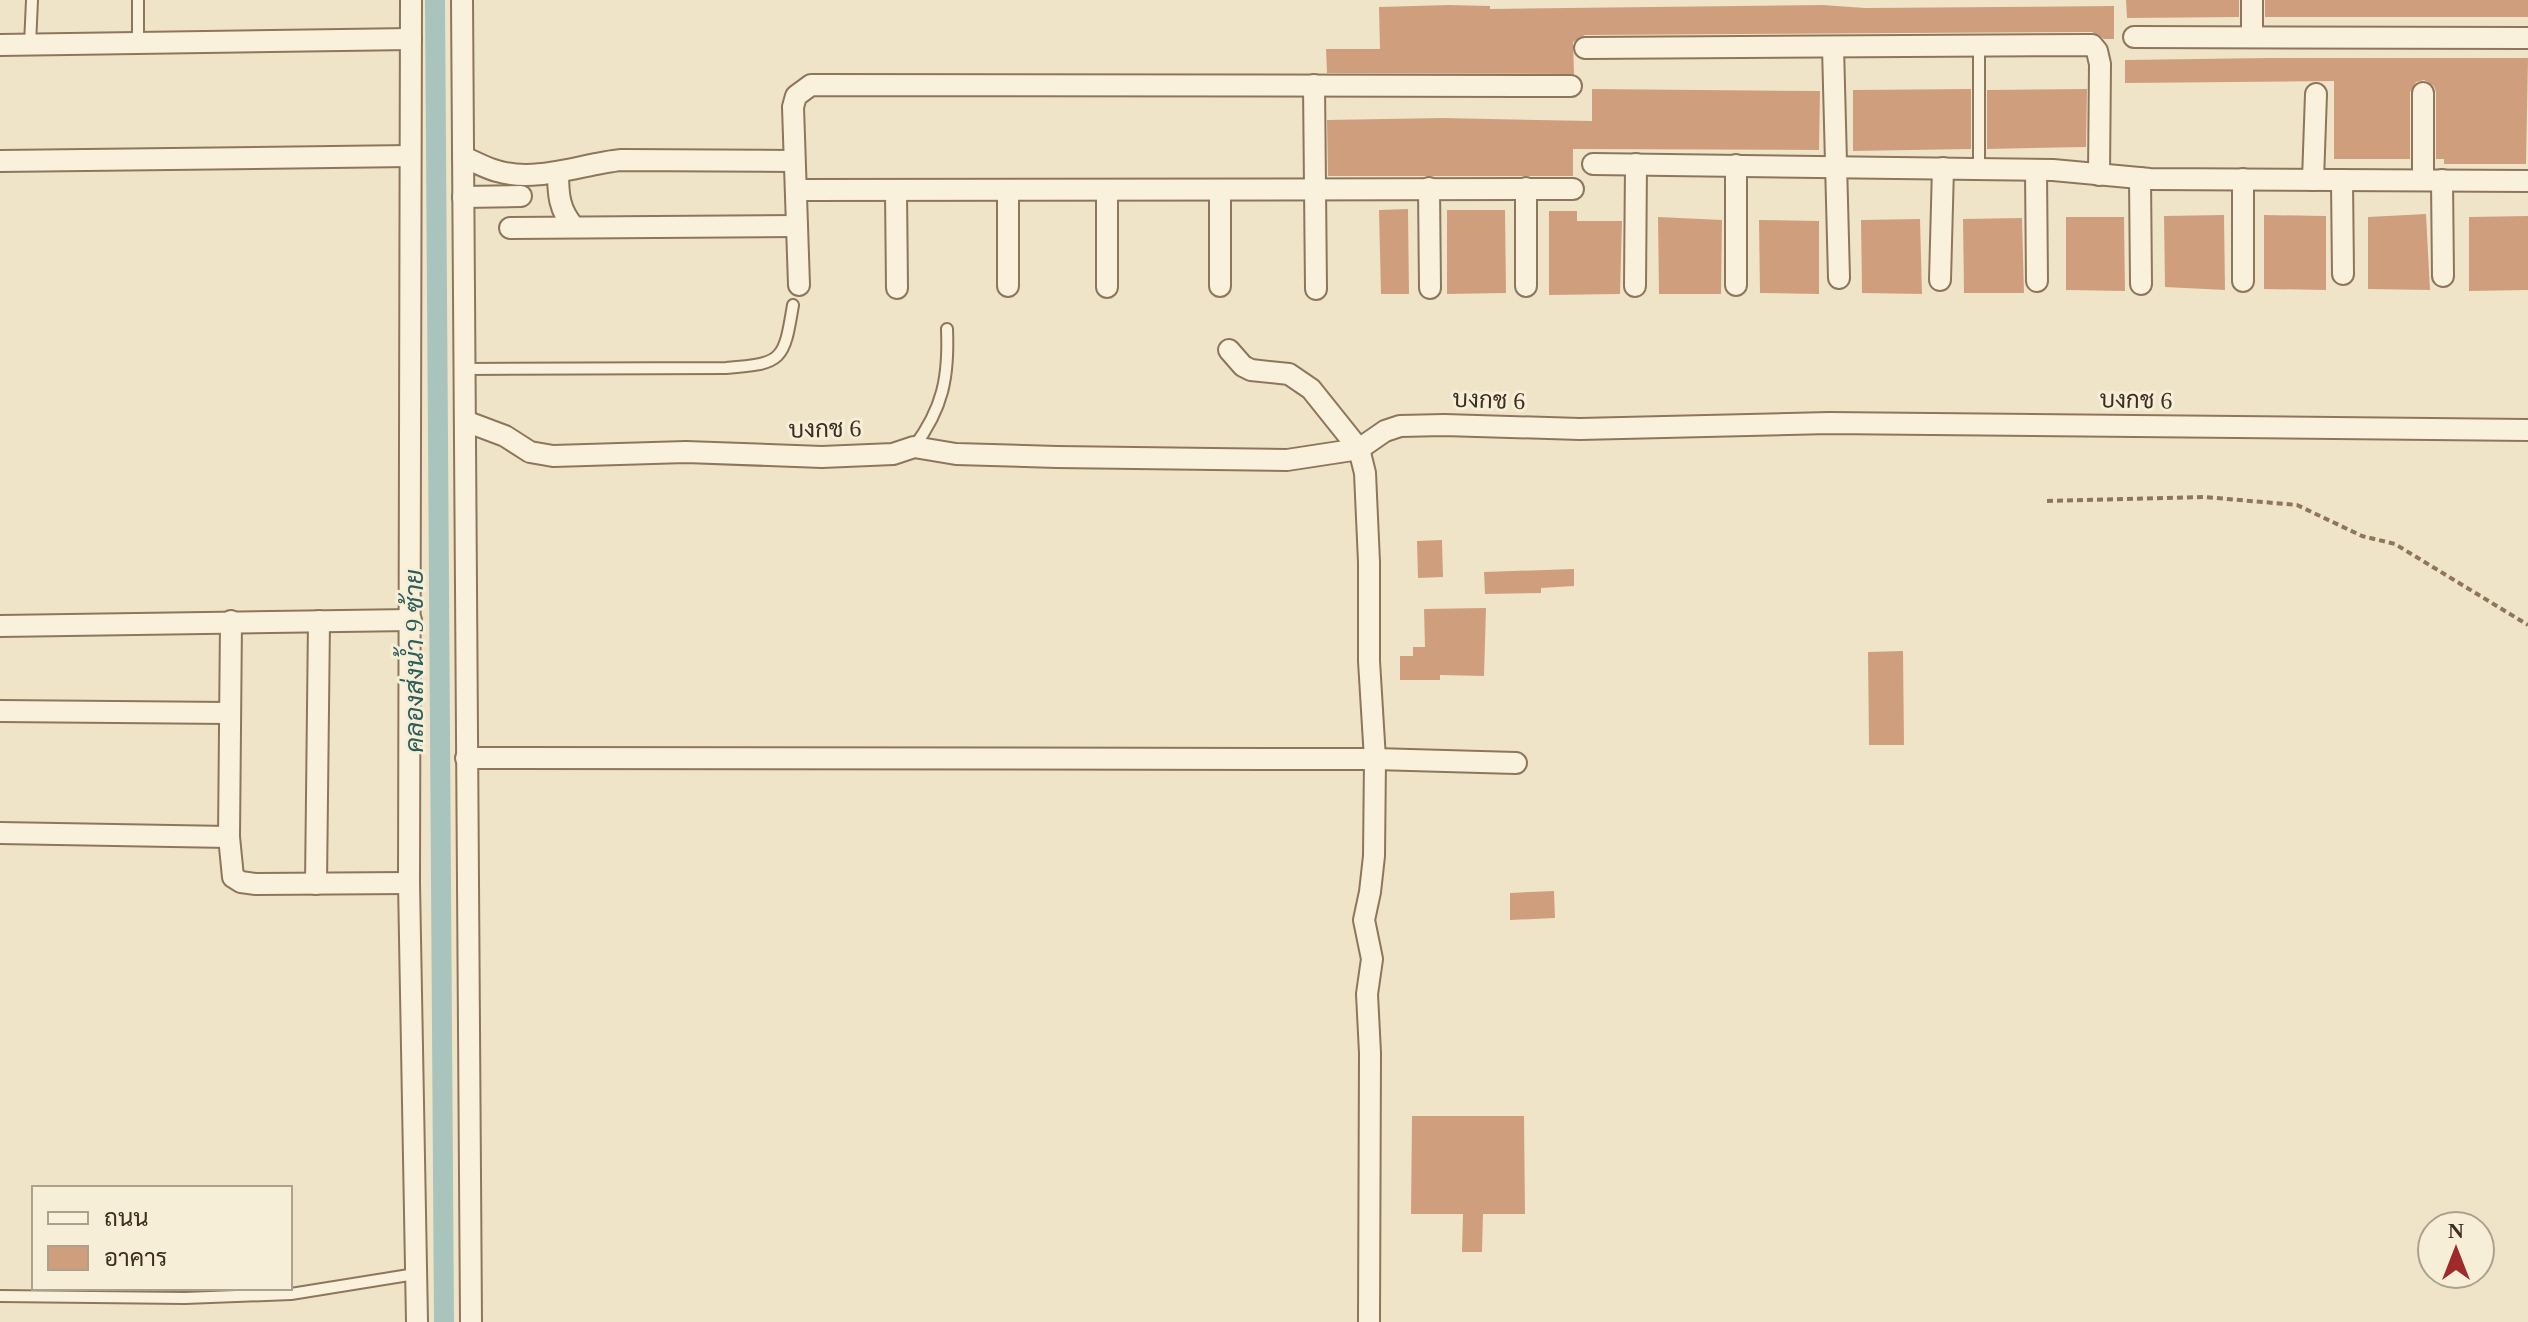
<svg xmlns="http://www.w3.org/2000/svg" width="2528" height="1322" viewBox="0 0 2528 1322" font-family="'Times New Roman',Sarabun,serif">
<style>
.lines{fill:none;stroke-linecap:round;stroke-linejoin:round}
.canal{stroke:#a9c4bc;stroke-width:20}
.building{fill:#cf9f7d}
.service-casing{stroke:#8d765c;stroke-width:14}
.minor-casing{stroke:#8d765c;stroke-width:24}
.path{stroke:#8d765c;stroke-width:4;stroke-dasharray:6 4;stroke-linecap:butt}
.service{stroke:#faf1dc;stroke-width:10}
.minor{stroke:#faf1dc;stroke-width:20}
.labels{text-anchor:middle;stroke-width:6;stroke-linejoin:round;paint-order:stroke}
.street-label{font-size:24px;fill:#3d2e20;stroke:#f7eed8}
.water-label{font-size:26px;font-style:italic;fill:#2f5d5a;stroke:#f7eed8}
</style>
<rect width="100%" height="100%" fill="#f0e4c8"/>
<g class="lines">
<polyline class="canal" points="435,0 444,1322"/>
</g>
<g class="building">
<polygon points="2126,0 2239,0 2239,17 2127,18"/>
<rect x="2265" y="0" width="263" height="17"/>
<polygon points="1449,5 1490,6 1490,9 1823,5 1865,8 2114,6 2114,39 2104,39 2092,32 1585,35 1573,42 1574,74 1327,73 1326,49 1380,49 1379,7"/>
<polygon points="2267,58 2528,58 2526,164 2444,164 2444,159 2436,159 2436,92 2434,86 2424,80 2416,82 2410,92 2410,159 2334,159 2334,81 2125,83 2125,60"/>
<polygon points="1592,89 1820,91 1819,150 1573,149 1573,176 1328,176 1327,120 1442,118 1592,121"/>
<polygon points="1971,89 1971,149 1853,151 1853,90"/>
<polygon points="2087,89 2086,147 1987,149 1987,90"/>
<polygon points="1408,209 1409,294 1381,294 1379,210"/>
<polygon points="1447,210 1505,210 1506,293 1447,294"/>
<polygon points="1549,211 1577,211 1577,221 1622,221 1620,294 1549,295"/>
<polygon points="2426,214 2430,290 2368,289 2368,217"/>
<polygon points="2224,215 2225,290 2165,287 2164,216"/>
<polygon points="2264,215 2326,216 2326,290 2264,289"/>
<polygon points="2528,216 2528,290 2469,291 2469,217"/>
<polygon points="1658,217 1722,220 1721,294 1659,294"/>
<polygon points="2066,217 2124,217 2125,291 2066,290"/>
<polygon points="2022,218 2024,293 1964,293 1963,219"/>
<polygon points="1920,219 1922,294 1862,293 1861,220"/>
<polygon points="1759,220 1819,221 1819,294 1760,293"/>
<polygon points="1442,540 1443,577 1418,578 1417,541"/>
<polygon points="1574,569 1574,586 1541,588 1541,593 1485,594 1484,572"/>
<polygon points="1486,608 1484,676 1440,675 1440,680 1400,680 1400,656 1413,656 1413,647 1425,647 1424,609"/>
<polygon points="1903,651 1904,745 1869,745 1868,652"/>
<polygon points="1554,891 1555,918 1510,920 1510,893"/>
<polygon points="1412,1116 1524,1116 1525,1214 1483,1214 1482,1252 1462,1252 1463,1214 1411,1214"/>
</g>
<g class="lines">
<defs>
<g id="service">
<polyline points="30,45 32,0"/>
<polyline points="138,45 138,0"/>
<polyline points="1979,45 1979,168"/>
<path d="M465,369l261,-1c57,-4 58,-8 67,-63"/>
<path d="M914,447c29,-39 35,-70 33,-118"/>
<polyline points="0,1296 185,1298 291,1294 415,1274"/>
</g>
<g id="minor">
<polyline points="411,0 409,883 417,1322"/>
<polyline points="462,0 471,1322"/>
<polyline points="2252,0 2252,37"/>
<polyline points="2134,37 2528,38"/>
<polyline points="0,45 411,39"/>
<polyline points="1833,47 1839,278"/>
<polyline points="1585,48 2092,45 2097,51 2100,64 2099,175"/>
<polyline points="1314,85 1316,289"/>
<polyline points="2423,93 2423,180"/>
<path d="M463,157c11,4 22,11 34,14 40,12 84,-7 124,-11l172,1"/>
<polyline points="0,161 410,156"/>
<polyline points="1593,164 2053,170 2150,179 2528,181"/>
<polyline points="1736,165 1736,285"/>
<polyline points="2036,170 2037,281"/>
<path d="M558,172c0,22 1,38 16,55"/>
<polyline points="2140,178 2141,284"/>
<polyline points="2243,179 2243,281"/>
<polyline points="2313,180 2316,94"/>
<polyline points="2342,180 2343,274"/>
<polyline points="2442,180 2443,276"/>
<polyline points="1429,188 1430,288"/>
<polyline points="1526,188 1526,286"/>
<polyline points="796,190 1573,189"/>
<polyline points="1107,190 1107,287"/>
<polyline points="1220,190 1220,286"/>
<polyline points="896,191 897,288"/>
<polyline points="1008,191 1008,286"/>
<polyline points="463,197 521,196"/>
<polyline points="510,228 797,226"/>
<polyline points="1940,280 1943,168"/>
<polyline points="799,285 793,107 796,96 811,85 1571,86"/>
<polyline points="1635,286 1636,164"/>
<polyline points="1229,350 1243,366 1251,370 1289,374 1311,389 1359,449 1365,473 1369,562 1369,661 1375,759 1374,856 1370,892 1364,920 1372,959 1367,994 1370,1053 1369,1322"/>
<polyline points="465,421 505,436 530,452 553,456 686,452 822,457 893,454 914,447 956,454 1057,457 1287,460 1359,449 1385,431 1400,426 1444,425 1580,429 1829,423 2528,430"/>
<polyline points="231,621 229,837 233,877 241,882 256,884 409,883"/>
<polyline points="0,626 411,620"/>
<polyline points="0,711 230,713"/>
<polyline points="466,758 1375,759 1516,763"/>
<polyline points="0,833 229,837"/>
<polyline points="316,884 319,621"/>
</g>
</defs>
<use href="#service" class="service-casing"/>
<use href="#minor" class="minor-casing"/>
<polyline class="path" points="2047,501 2205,497 2297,505 2362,536 2395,544 2528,625"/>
<use href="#service" class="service"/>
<use href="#minor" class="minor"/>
</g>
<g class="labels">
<g class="street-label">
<text transform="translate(1489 400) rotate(2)" y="8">บงกช 6</text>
<text transform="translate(2136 400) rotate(1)" y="8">บงกช 6</text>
<text transform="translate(825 429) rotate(-1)" y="8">บงกช 6</text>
</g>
<g class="water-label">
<text transform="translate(414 661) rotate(-90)" y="9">คลองส่งน้ำ 9 ซ้าย</text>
</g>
</g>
<rect x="32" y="1186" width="260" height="104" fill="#f7eed8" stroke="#ada18e" stroke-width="2"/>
<rect x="48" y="1212" width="40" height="12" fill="#faf1dc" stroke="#ada18e" stroke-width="2"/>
<text x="104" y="1226" font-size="24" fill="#3d2e20">ถนน</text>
<rect x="48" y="1246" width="40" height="24" fill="#cf9f7d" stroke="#ada18e" stroke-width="2"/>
<text x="104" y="1266" font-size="24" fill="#3d2e20">อาคาร</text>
<g transform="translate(2456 1250)"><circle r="38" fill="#f7eed8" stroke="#ada18e" stroke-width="2"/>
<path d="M0-6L14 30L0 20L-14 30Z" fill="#9e2a2b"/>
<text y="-12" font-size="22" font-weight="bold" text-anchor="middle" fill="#3d2e20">N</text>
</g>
</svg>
